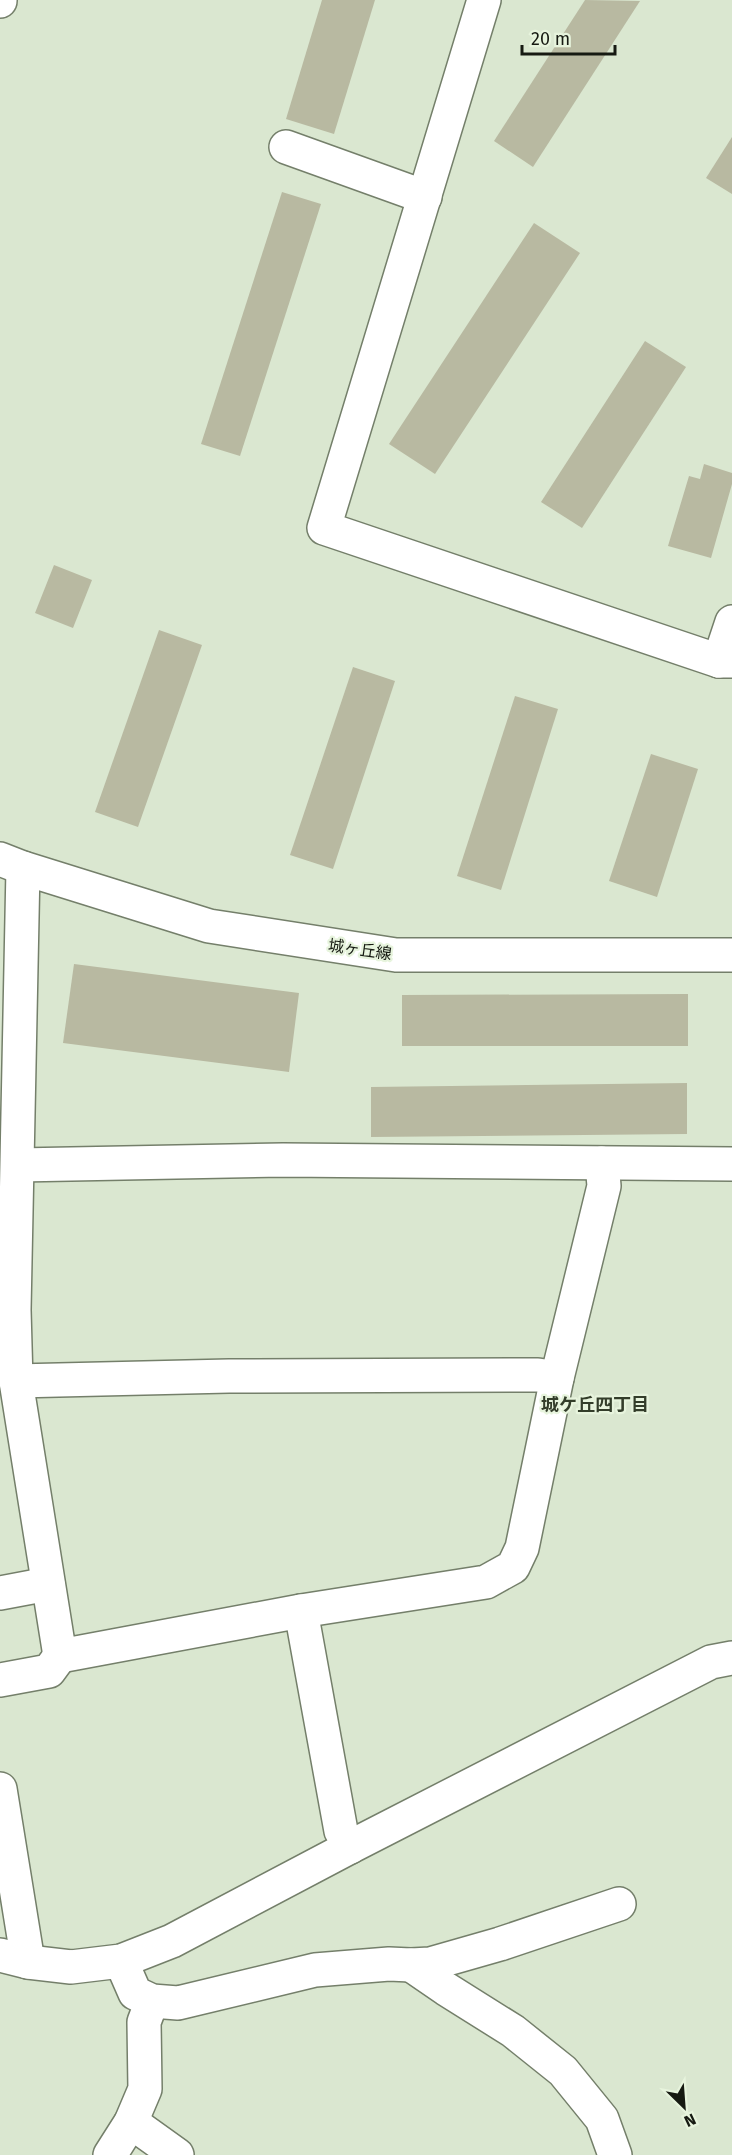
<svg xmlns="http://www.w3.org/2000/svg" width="732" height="2155" viewBox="0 0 732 2155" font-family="'Fira Sans','Noto Sans JP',sans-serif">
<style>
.building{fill:#b8b9a1}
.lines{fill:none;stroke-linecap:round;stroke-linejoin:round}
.minor-casing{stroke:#747f6a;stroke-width:36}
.minor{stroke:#fff;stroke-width:33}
.labels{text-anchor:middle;stroke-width:4.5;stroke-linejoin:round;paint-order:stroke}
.street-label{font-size:16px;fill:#161a12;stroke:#e7f4dd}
.neighbourhood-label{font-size:18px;font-weight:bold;fill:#333d2a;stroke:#e7f4dd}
</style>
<rect width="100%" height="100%" fill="#dae7d0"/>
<g class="building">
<polygon points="322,0 375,0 334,134 286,119"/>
<polygon points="585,0 640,1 533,167 494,141"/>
<polygon points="732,137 732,194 706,178"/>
<polygon points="282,192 321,204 240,456 201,444"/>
<polygon points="534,223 580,253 435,474 389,444"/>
<polygon points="645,341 686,367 582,528 541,502"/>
<polygon points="704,464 732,473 732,484 711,558 668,546 689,476 700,479"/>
<polygon points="54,565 92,580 73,628 35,613"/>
<polygon points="159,630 202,645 138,827 95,812"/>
<polygon points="353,667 395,681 333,869 290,855"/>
<polygon points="515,696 558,709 501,890 457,876"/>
<polygon points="651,754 698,769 657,897 609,881"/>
<polygon points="74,964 299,993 289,1072 63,1043"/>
<polygon points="688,994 688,1046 402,1046 402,995"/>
<polygon points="687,1083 687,1134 371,1137 371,1087"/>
</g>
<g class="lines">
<defs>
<g id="minor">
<polyline points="484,0 324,528 719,661 732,661"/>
<polyline points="0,1 0,0"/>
<polyline points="286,147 425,197"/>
<polyline points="719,661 732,622"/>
<polyline points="0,859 23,868 209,926 396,955 732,955"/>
<polyline points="23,868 14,1310 16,1381 60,1656 301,1611 486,1582 513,1567 522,1548 557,1378 604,1186 602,1163"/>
<polyline points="18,1165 283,1160 732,1164"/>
<polyline points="16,1381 229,1376 538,1375 557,1378"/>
<polyline points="0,1593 48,1584"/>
<polyline points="301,1611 341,1831 350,1847"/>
<polyline points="0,1680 49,1671 60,1656"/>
<polyline points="0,1789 28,1962"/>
<polyline points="0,1955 28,1962 71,1967 121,1961 172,1941 350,1847 711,1662 732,1658"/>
<polyline points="121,1961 135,1993 152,2001 178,2003 315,1970 389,1964 411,1965"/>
<polyline points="131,2122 177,2155"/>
<polyline points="110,2155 131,2122 145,2089 144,2022 152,2001"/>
<polyline points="615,2155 602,2119 563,2071 513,2031 446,1989 411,1965 430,1964 500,1944 619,1904"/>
</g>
</defs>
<use href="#minor" class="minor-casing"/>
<use href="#minor" class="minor"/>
</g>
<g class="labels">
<g class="street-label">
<text transform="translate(360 949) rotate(8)" y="6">城ヶ丘線</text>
</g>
<g class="neighbourhood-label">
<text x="595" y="1411">城ケ丘四丁目</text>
</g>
</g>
<g transform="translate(684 2107) rotate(155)" stroke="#e7f4dd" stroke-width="4.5" paint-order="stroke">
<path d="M0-4.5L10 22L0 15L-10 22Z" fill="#161a12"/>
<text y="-9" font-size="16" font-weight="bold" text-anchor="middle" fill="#161a12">N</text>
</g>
<path d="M522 45v9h93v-9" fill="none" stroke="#161a12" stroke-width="3"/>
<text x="531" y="45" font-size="18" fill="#161a12" stroke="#e7f4dd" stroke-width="4.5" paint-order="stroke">20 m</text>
</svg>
